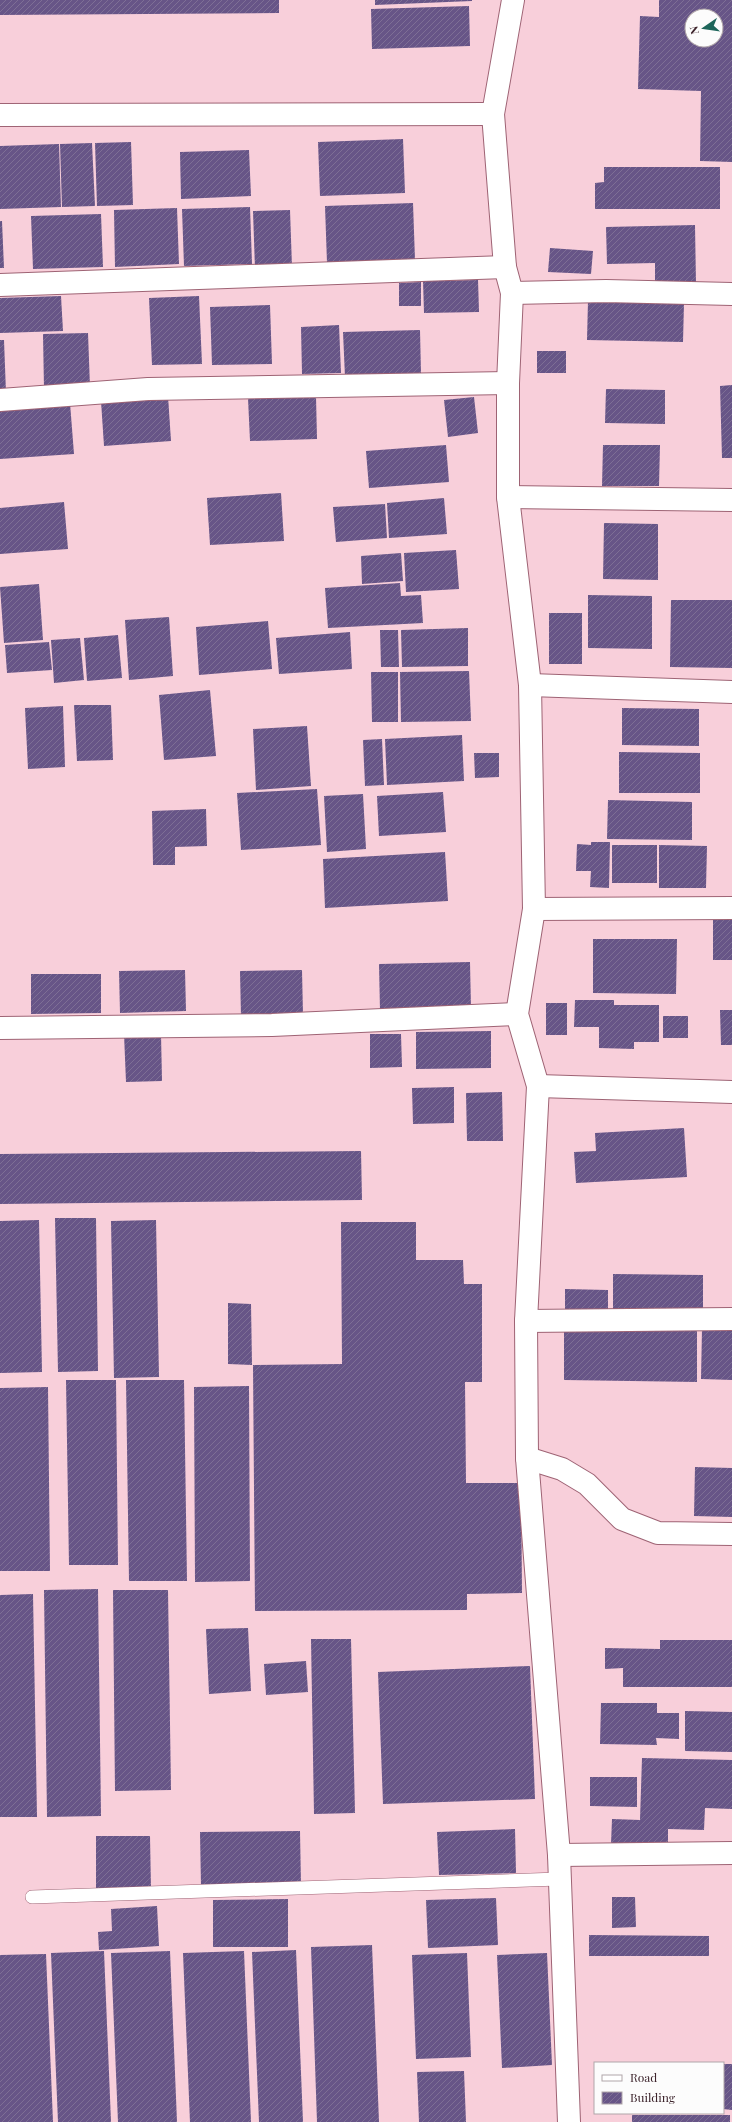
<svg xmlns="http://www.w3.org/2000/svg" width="732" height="2122" viewBox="0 0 732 2122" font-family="'Playfair Display',serif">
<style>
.building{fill:url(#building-hatch);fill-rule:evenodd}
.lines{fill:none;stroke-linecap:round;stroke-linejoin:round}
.lane-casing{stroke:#9e6374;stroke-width:14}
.street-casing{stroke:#9e6374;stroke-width:24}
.lane{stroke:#fff;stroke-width:13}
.street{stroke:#fff;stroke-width:22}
</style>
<defs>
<pattern id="building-hatch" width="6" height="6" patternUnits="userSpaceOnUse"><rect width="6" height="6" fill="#675587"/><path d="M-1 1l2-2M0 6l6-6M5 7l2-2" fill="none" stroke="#7e6f95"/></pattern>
</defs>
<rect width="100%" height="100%" fill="#f8cfda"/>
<g class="building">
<polygon points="0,0 279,0 279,13 0,15"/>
<polygon points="375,0 472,0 472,1 375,5"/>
<path d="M659,0h73v162l-32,-1 1,-70 -63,-2 2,-73 19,1zM692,16h24v24h-24z"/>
<polygon points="469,6 470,46 372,49 371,9"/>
<polygon points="403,139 405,193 320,196 318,142"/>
<polygon points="131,142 133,205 97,206 95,143"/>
<polygon points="92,143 95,206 62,207 60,144"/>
<polygon points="59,144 61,207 0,209 0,146"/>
<polygon points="249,150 251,196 181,199 180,152"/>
<polygon points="604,167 720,167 720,209 595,209 595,183 604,182"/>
<polygon points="413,203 415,260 327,263 325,206"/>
<polygon points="250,207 252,264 184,266 182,209"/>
<polygon points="177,208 179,264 115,267 114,210"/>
<polygon points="290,210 292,267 255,269 253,211"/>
<polygon points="101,214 103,267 33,269 31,216"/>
<polygon points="0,221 2,221 4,268 0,268"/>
<polygon points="695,225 696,284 655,285 655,263 607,264 606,227"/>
<polygon points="550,248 593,251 591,274 548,272"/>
<polygon points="478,280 479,312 424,313 423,281"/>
<polygon points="421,282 421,306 399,306 399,283"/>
<polygon points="61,296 63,331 0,333 0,298"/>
<polygon points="199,296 202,364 152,365 149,298"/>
<polygon points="588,301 684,303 683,342 587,340"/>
<polygon points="270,305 272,364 212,365 210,307"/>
<polygon points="339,325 341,373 302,374 301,327"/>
<polygon points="420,330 421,374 345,377 343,332"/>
<polygon points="88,333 90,387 44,389 43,334"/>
<polygon points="0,340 4,340 6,393 0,394"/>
<rect x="537" y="351" width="29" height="22"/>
<polygon points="732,385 732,458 722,458 720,386"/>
<polygon points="606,389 665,390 665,424 605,423"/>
<polygon points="168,396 171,441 104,446 101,401"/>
<polygon points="316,396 317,439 250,441 248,398"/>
<polygon points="474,397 478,433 448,437 444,400"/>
<polygon points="70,403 74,454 0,459 0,408"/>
<polygon points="446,445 449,482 369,488 366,451"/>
<polygon points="603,445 660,445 659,486 602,486"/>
<polygon points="281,493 284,541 210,545 207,498"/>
<polygon points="444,498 447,534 389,538 387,503"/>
<polygon points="64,502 68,549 0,554 0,508"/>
<polygon points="385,504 387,538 336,542 333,507"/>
<polygon points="604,523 658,524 658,580 603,579"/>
<polygon points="456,550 459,589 406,592 404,553"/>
<polygon points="401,553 403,581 362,584 361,556"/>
<polygon points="400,583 401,596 421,595 423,623 328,628 325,588"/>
<polygon points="39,584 43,640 4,643 0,587"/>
<polygon points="588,595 652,596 652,649 588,648"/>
<polygon points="671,600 732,600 732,668 670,667"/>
<rect x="549" y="613" width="33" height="51"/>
<polygon points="169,617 173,676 129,680 125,620"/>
<polygon points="268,621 272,669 199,675 196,627"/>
<polygon points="468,628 468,666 402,667 401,630"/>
<polygon points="380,630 398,630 399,667 381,667"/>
<polygon points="350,632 352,669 279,674 276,638"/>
<polygon points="118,635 122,678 87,681 84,638"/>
<polygon points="80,638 84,680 54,683 51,640"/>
<polygon points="49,642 52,670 7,673 5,645"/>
<polygon points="469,671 471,721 401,722 400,672"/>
<polygon points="371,672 398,672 398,722 372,722"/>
<polygon points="210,690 216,756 164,760 159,695"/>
<polygon points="74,705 111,705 113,760 77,761"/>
<polygon points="63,706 65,767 28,769 25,708"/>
<polygon points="622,708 699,709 699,746 622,745"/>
<polygon points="307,726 311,786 256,790 253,729"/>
<polygon points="462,735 464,781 387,785 385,739"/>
<polygon points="382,739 384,785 365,786 363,740"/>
<polygon points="619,752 700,753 700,793 619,793"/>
<polygon points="474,753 499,753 499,777 475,778"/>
<polygon points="317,789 321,845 241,850 237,793"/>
<polygon points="443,792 446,832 379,836 377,796"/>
<polygon points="363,794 366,849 327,852 324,796"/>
<polygon points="608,800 692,802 692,840 607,839"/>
<polygon points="206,809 207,846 175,847 175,865 153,865 152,811"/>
<polygon points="591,842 610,842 609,888 590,887 591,871 576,871 577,844 591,845"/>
<rect x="612" y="845" width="45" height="38"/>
<polygon points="659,845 707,846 706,888 659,888"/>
<polygon points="445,852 448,901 325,908 323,859"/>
<rect x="713" y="920" width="19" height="40"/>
<polygon points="593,939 677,939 676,994 593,993"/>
<polygon points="470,962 471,1009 380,1011 379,964"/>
<polygon points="185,970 186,1011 120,1013 119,971"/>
<polygon points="302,970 303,1015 241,1017 240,971"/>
<polygon points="31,974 101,974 101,1013 31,1014"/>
<polygon points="575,1000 614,1000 614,1005 659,1005 659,1042 634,1042 634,1049 599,1048 599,1027 574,1027"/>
<rect x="546" y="1003" width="21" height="32"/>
<polygon points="720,1010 732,1010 732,1045 721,1045"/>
<rect x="663" y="1016" width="25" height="22"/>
<polygon points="491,1031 491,1068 416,1069 416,1032"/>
<polygon points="124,1034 161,1034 162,1081 126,1082"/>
<polygon points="370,1034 401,1034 402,1067 370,1068"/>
<polygon points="454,1087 454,1123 413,1124 412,1088"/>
<polygon points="502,1092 503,1141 467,1141 466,1093"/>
<polygon points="684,1128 687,1177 576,1183 574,1152 596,1151 595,1133"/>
<polygon points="361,1151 362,1200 0,1204 0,1154"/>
<polygon points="55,1218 96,1218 98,1371 58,1372"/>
<polygon points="39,1220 42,1372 0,1373 0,1221"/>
<polygon points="156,1220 159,1377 114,1378 111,1221"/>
<polygon points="341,1222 416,1222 416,1260 463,1260 464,1284 482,1284 482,1382 465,1382 466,1483 521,1483 522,1593 467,1594 467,1610 255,1611 253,1365 342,1364"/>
<polygon points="613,1274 703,1275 703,1317 613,1316"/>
<polygon points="565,1289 608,1290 608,1316 565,1315"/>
<polygon points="228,1303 251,1304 252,1365 228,1364"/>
<polygon points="564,1327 697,1328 697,1382 564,1380"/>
<polygon points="702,1329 732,1329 732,1380 701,1379"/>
<polygon points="66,1380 116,1380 118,1565 69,1565"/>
<polygon points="126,1380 184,1380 187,1581 129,1581"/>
<polygon points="249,1386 250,1581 195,1582 194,1387"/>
<polygon points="48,1387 50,1571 0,1571 0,1388"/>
<polygon points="695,1467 732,1468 732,1517 694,1516"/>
<polygon points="98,1589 101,1816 47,1817 44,1590"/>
<polygon points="113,1590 168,1590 171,1790 115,1791"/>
<polygon points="33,1594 37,1817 0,1817 0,1595"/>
<polygon points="248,1628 251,1691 209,1694 206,1629"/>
<polygon points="311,1639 351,1639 355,1813 314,1814"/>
<polygon points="660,1640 732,1640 732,1687 623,1687 623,1668 605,1669 605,1648 660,1649"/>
<polygon points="306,1661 308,1692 266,1695 264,1664"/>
<polygon points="530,1666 535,1799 383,1804 378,1672"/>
<polygon points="601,1703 657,1703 657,1713 679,1713 679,1739 656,1738 657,1745 600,1744"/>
<polygon points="685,1711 732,1712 732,1752 685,1751"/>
<polygon points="642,1758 732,1760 732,1809 705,1808 704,1830 668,1829 668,1846 611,1844 612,1819 640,1820"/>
<polygon points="590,1777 637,1777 637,1807 590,1806"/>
<polygon points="515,1829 516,1873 439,1875 437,1832"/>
<polygon points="300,1831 301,1886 201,1887 200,1832"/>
<polygon points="96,1836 150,1836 151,1890 96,1891"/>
<polygon points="612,1897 635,1897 636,1927 612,1928"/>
<polygon points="496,1898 498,1945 428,1948 426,1900"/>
<polygon points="288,1899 288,1947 213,1947 213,1900"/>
<polygon points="157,1906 159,1946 99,1950 98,1932 112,1931 111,1909"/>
<polygon points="589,1935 709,1936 709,1956 589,1956"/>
<polygon points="372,1945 379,2122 317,2122 311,1947"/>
<polygon points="296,1950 303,2122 259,2122 252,1952"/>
<polygon points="104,1951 111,2122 58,2122 51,1953"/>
<polygon points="170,1951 177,2122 118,2122 111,1953"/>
<polygon points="244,1951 251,2122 190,2122 183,1953"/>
<polygon points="467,1953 471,2057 416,2059 412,1955"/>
<polygon points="547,1953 552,2065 502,2068 497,1955"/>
<polygon points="46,1954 53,2122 0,2122 0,1955"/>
<polygon points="723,2064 732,2064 732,2110 723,2109"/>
<polygon points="464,2071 466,2122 419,2122 417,2072"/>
<rect x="632" y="2115" width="98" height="7"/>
</g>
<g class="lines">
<defs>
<polyline id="lane" points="32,1897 559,1879"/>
<g id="street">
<polyline points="513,0 493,114 505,267 512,293 508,383 508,497 530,685 534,909 517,1014 538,1086 526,1321 527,1458 559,1855 569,2122"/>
<polyline points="0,115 493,114"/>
<polyline points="0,285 505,267"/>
<polyline points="512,293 606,291 732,294"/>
<polyline points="0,400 148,389 508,383"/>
<polyline points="508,497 732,500"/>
<polyline points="530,685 732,692"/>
<polyline points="534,909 732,908"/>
<polyline points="0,1028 272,1025 517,1014"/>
<polyline points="538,1086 732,1092"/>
<polyline points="526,1321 732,1319"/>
<polyline points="527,1458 562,1469 587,1484 622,1519 658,1533 732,1534"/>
<polyline points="559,1855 732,1853"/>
</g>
</defs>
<use href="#lane" class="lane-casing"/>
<use href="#street" class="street-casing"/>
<use href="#lane" class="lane"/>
<use href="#street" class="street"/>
</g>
<rect x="594" y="2062" width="130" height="52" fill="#fcfcfc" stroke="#b0a6a9"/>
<rect x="602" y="2075" width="20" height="6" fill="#ffffff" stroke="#b0a6a9"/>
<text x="630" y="2082" font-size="12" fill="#3d242c">Road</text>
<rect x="602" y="2092" width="20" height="12" fill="url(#building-hatch)" stroke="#b0a6a9"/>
<text x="630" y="2102" font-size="12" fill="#3d242c">Building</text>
<g transform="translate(704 28) rotate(257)"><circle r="19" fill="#fcfcfc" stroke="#b0a6a9"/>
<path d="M0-3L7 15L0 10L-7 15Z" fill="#1e665b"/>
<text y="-6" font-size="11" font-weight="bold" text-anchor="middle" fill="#3d242c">N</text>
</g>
</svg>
